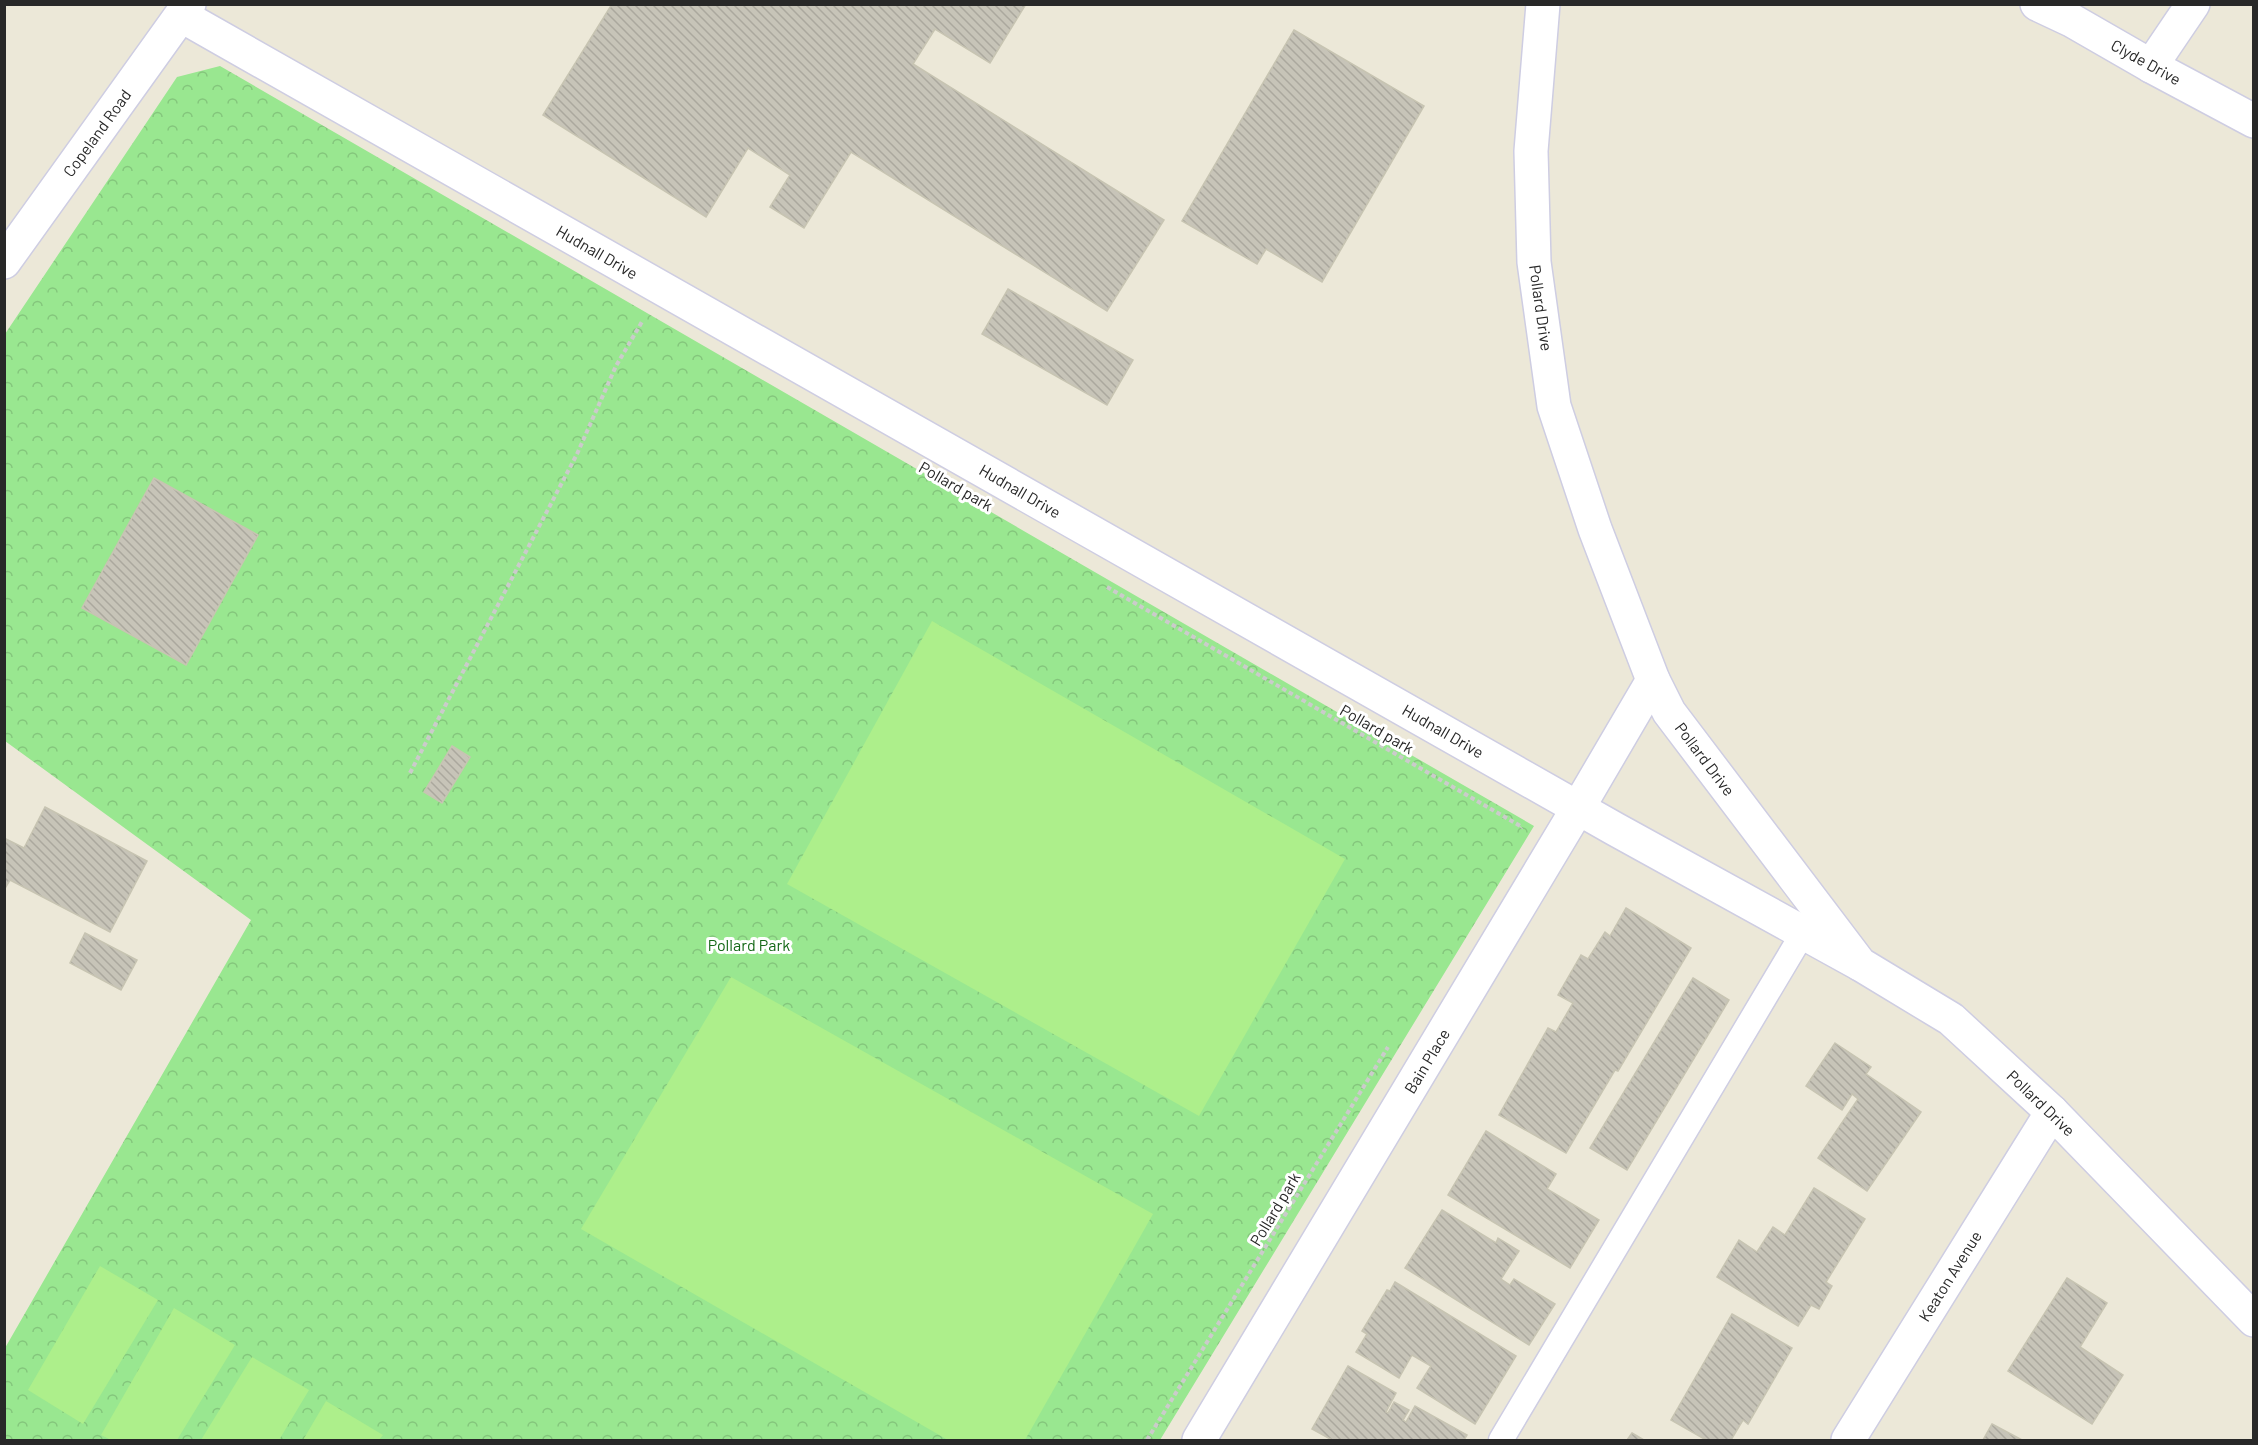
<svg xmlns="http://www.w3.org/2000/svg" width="2258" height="1445" viewBox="0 0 2258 1445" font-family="Barlow,sans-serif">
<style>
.park{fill:url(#park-crowns)}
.pitch{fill:#adef8b}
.building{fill:url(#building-back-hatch);stroke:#c7c4b2;stroke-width:1.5}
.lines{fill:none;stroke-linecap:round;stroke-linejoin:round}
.service-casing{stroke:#cecde2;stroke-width:27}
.minor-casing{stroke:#cecde2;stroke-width:36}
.tertiary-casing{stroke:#cecde2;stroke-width:36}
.path{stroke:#cbcbcb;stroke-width:4;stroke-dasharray:4.5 3;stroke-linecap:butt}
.service{stroke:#fff;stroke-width:24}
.minor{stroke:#fff;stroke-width:33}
.tertiary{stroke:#fff;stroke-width:33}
.labels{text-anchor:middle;stroke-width:6;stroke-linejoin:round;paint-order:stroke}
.street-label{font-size:16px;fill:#282828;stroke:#fff}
.park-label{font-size:16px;fill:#146817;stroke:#fff}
</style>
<defs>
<pattern id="park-crowns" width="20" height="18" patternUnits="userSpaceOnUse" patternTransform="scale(1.5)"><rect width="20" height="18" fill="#99e790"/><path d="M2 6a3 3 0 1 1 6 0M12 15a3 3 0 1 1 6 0" fill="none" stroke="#84c67c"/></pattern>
<pattern id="building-back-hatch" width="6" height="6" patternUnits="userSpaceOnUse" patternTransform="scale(1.5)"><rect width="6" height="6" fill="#c7c4b8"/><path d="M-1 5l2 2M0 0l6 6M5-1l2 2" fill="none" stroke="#aba89e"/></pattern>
</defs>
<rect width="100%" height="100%" fill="#ece8d8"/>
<polygon class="park" points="220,66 1534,826 1160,1440 5,1440 5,1348 251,920 5,741 5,334 177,77"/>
<g class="pitch">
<polygon points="932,621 1345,859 1199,1116 787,884"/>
<polygon points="731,977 1153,1214 1025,1440 948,1440 581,1229"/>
<polygon points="100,1266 158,1300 83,1424 28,1390"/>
<polygon points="174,1308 235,1345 177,1440 111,1440 101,1435"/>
<polygon points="252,1357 309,1390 279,1440 201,1440"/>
<polygon points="326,1401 383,1435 379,1440 303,1440"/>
</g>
<g class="building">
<polygon points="612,4 1026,4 990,63 935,29 913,64 1164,220 1107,311 851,152 804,228 770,207 790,175 748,148 706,217 543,115"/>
<polygon points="1294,30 1424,106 1322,282 1266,249 1257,264 1182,221"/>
<polygon points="1008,289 1133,360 1107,405 982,334"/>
<polygon points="154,478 258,535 186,665 82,608"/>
<polygon points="452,746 470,757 442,803 424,792"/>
<polygon points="45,807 147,861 110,932 10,880 4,890 4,838 24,848"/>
<polygon points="1626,908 1691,948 1618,1071 1615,1070 1566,1153 1499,1115 1548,1028 1556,1032 1573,1003 1558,995 1581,955 1588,959 1605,932 1610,936"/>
<polygon points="85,933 137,960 121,990 70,963"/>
<polygon points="1693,978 1729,1000 1627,1170 1590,1148"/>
<polygon points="1835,1043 1871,1067 1866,1074 1921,1112 1867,1191 1818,1158 1858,1099 1852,1094 1842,1110 1806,1086"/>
<polygon points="1486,1131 1556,1174 1547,1189 1599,1220 1570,1268 1448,1195"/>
<polygon points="1814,1188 1865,1219 1826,1282 1832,1286 1819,1309 1811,1305 1798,1326 1717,1277 1739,1240 1757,1252 1773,1227 1785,1235"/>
<polygon points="1442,1210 1496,1243 1498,1238 1519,1251 1501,1279 1510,1285 1514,1279 1555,1304 1529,1345 1405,1268"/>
<polygon points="2067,1278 2107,1303 2080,1347 2123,1375 2092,1424 2008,1371"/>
<polygon points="1395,1282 1516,1356 1475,1424 1417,1388 1431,1366 1412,1355 1399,1378 1356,1352 1367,1334 1362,1331 1387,1290 1390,1291"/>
<polygon points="1732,1314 1792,1348 1748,1424 1743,1420 1731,1440 1706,1440 1671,1420"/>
<polygon points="1348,1366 1396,1393 1386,1412 1388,1413 1394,1402 1409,1410 1403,1420 1406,1422 1415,1406 1467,1435 1464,1440 1332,1440 1312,1429"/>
<polygon points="1992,1424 2022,1440 1983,1440"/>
<polygon points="1632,1433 1644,1440 1627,1440"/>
</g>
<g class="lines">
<defs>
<polyline id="service" points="1501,1440 1803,933"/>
<g id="minor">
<polyline points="1543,4 1531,151 1534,262 1554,406 1595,529 1653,680 1669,712 1860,964 1951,1019 2052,1112 2254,1320"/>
<polyline points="2037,4 2071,20 2151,66 2254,121"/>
<polyline points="182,16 1615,829 1860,964"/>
<polyline points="2151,66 2193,4"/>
<polyline points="1199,1440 1578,808 1653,680"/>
<polyline points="1848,1440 2052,1112"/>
</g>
<polyline id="tertiary" points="4,262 189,4"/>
</defs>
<use href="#service" class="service-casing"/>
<use href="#minor" class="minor-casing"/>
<use href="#tertiary" class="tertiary-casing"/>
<g class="path">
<polyline points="1107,587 1522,827 1521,828"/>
<polyline points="410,773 577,454 616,366 643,320"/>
<polyline points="1147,1440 1388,1047"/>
</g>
<use href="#service" class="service"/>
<use href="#minor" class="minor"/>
<use href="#tertiary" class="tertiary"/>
</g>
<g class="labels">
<g class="street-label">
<text transform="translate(2146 62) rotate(29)" y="6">Clyde Drive</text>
<text transform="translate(97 133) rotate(-54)" y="6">Copeland Road</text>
<text transform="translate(597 252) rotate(30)" y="6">Hudnall Drive</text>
<text transform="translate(1541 308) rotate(82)" y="6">Pollard Drive</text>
<text transform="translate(956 486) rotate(30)" y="6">Pollard park</text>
<text transform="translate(1020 491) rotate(30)" y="6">Hudnall Drive</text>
<text transform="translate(1377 729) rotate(30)" y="6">Pollard park</text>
<text transform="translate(1443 731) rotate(30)" y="6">Hudnall Drive</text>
<text transform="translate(1705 759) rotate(53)" y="6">Pollard Drive</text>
<text transform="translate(1427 1061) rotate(-59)" y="6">Bain Place</text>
<text transform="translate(2041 1103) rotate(44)" y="6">Pollard Drive</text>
<text transform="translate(1275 1209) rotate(-59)" y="6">Pollard park</text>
<text transform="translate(1950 1276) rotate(-58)" y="6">Keaton Avenue</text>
</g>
<g class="park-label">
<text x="749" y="951">Pollard Park</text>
</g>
</g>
<rect width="2258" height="1445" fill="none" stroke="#282828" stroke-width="12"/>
</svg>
